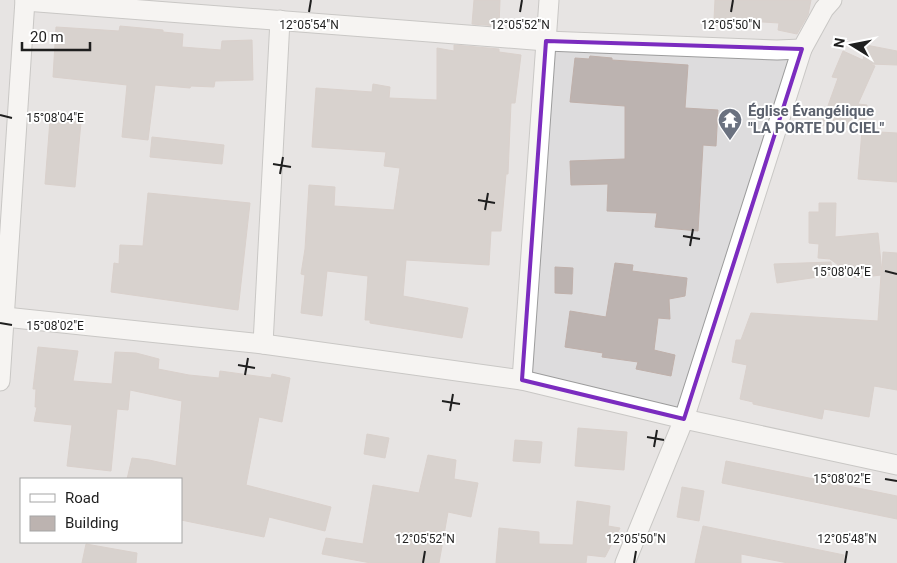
<svg xmlns="http://www.w3.org/2000/svg" width="897" height="563" viewBox="0 0 897 563" font-family="Roboto,sans-serif">
<style>
.residential{fill:#dddcdd;fill-rule:evenodd}
.building{fill:#bcb3b0;stroke:#bfb0aa}
.lines{fill:none;stroke-linecap:round;stroke-linejoin:round}
.street-casing{stroke:#9c9c9c;stroke-width:21}
.street{stroke:#fff;stroke-width:19}
.marked{fill:none;stroke:#7b2cbf;stroke-width:4;stroke-linejoin:round}
.ticks{fill:none;stroke:#1f1f1f;stroke-width:2}
.labels{text-anchor:middle;stroke-width:4;stroke-linejoin:round;paint-order:stroke}
.worship-label{font-size:15px;font-weight:bold;fill:#5b616d;stroke:#fff;text-anchor:start}
.ticks-label{font-size:12px;text-anchor:middle;fill:#1f1f1f;stroke:#fff;stroke-width:4;stroke-linejoin:round;paint-order:stroke}
</style>
<rect width="100%" height="100%" fill="#efebe7"/>
<path class="residential" d="M0,0h897v563h-897zM21,479h160v63h-160z"/>
<g class="building">
<polygon points="474,0 500,0 499,26 472,24"/>
<polygon points="715,0 811,0 808,15 797,34 778,30 779,23 714,19"/>
<polygon points="120,26 163,30 163,32 183,34 182,47 221,50 222,41 252,40 253,80 215,81 214,87 191,86 190,88 155,85 148,140 122,137 127,85 53,77 56,27 119,31"/>
<polygon points="454,45 499,49 499,52 521,55 515,103 511,103 508,174 506,174 501,231 491,231 489,265 406,260 403,296 468,308 462,338 370,323 370,320 365,320 368,276 327,271 322,316 301,313 305,275 301,274 305,249 309,185 335,187 334,206 394,210 400,168 384,166 386,152 312,147 316,88 372,92 373,84 390,87 389,98 437,100 437,48 454,51"/>
<polygon points="866,45 897,51 897,65 870,64 875,66 858,104 867,105 865,129 821,125 838,78 832,77 843,51 863,60"/>
<polygon points="590,56 612,58 612,60 688,65 685,108 718,110 716,146 703,145 698,231 655,227 657,213 607,211 608,184 571,185 570,161 625,159 625,106 570,102 575,58 589,59"/>
<polygon points="50,120 81,122 75,187 45,184"/>
<polygon points="862,131 897,133 897,182 858,179"/>
<polygon points="152,137 224,145 222,164 150,157"/>
<polygon points="148,193 250,203 238,310 111,292 114,263 119,264 120,245 143,246"/>
<polygon points="819,203 836,203 835,237 878,233 882,273 883,252 897,253 897,390 874,386 869,417 824,409 822,419 753,404 753,402 740,399 747,365 732,362 736,340 741,340 751,313 878,321 881,275 856,278 830,259 818,258 819,244 809,243 809,212 819,212"/>
<polygon points="831,262 832,275 777,283 774,264"/>
<polygon points="615,263 633,265 632,271 687,278 685,296 669,299 670,319 658,318 654,350 675,355 671,376 636,369 638,362 602,357 603,353 565,347 570,311 606,317"/>
<polygon points="555,267 573,268 572,294 555,293"/>
<polygon points="38,347 78,351 73,381 112,384 115,352 136,353 159,359 158,369 189,375 219,378 220,371 271,378 272,374 290,378 282,422 259,417 246,485 331,507 325,531 269,517 264,537 181,520 181,479 127,479 132,458 149,460 176,466 182,401 130,390 128,410 117,409 111,471 67,466 72,425 34,421 37,407 35,407 36,389 33,389"/>
<polygon points="578,428 627,432 624,470 575,466"/>
<polygon points="367,434 389,438 385,458 364,454"/>
<polygon points="515,440 542,442 540,463 513,461"/>
<polygon points="428,455 456,460 454,479 478,483 471,517 448,512 439,563 371,563 322,554 326,538 363,544 373,485 419,493"/>
<polygon points="726,461 897,496 897,519 722,483"/>
<polygon points="682,487 704,491 699,521 677,517"/>
<polygon points="577,501 610,506 608,526 620,528 605,557 587,555 586,563 496,563 499,528 539,532 539,544 573,545"/>
<polygon points="703,526 844,555 843,563 788,563 741,554 741,563 695,563"/>
<polygon points="86,544 137,553 136,563 82,563"/>
</g>
<g class="lines">
<defs>
<g id="street">
<polyline points="25,1 546,41 777,50 802,49 824,9 832,0"/>
<polyline points="5,317 263,344 522,380 684,419 897,465"/>
<polyline points="263,344 280,20"/>
<polyline points="522,380 549,0"/>
<polyline points="0,381 25,0"/>
<polyline points="625,563 684,419 802,49"/>
</g>
</defs>
<use href="#street" class="street-casing"/>
<use href="#street" class="street"/>
</g>
<path d="M0 0H897V563H0ZM546,41l256,8 -118,370 -162,-39z" fill="#efebe7" fill-opacity=".55" fill-rule="evenodd"/>
<path class="marked" d="M546,41l256,8 -118,370 -162,-39z"/>
<path class="ticks" d="M309,12l2,-12M520,12l2,-12M731,12l2,-12M0,115l12,3M273,164l18,3M280,174l3,-17M478,200l17,3M485,210l3,-17M683,236l17,3M690,246l3,-17M885,271l12,3M0,323l12,2M238,365l17,3M245,375l3,-17M442,401l18,3M450,411l3,-17M647,437l17,3M654,447l3,-17M885,479l12,2M423,563l2,-12M634,563l2,-12M845,563l2,-12"/>
<defs>
<symbol id="temple-pin" viewBox="-11 -11 22 30"><path d="M0 17L-7.5 6A9.5 9.5 0 1 1 7.5 6Z" fill="#6b7280" stroke="#fff"/><path d="M0-6L5-2H3V0L6.5 2.5H4V6H1.5V3h-3V6H-4V2.5H-6.5L-3 0V-2H-5Z" fill="#fff"/></symbol>
</defs>
<g fill-rule="evenodd">
<use href="#temple-pin" x="716" y="106" width="28" height="38"/>
</g>
<g class="labels">
<g class="worship-label">
<text x="748" y="116">Église Évangélique<tspan x="748" dy="17">"LA PORTE DU CIEL"</tspan></text>
</g>
</g>
<g class="ticks-label">
<text x="309" y="29">12°05'54"N</text>
<text x="520" y="29">12°05'52"N</text>
<text x="731" y="29">12°05'50"N</text>
<text x="55" y="122">15°08'04"E</text>
<text x="842" y="276">15°08'04"E</text>
<text x="55" y="330">15°08'02"E</text>
<text x="842" y="483">15°08'02"E</text>
<text x="425" y="543">12°05'52"N</text>
<text x="636" y="543">12°05'50"N</text>
<text x="847" y="543">12°05'48"N</text>
</g>
<rect x="20" y="478" width="162" height="65" fill="#ffffff" stroke="#a5a5a5"/>
<rect x="30" y="494" width="25" height="8" fill="#ffffff" stroke="#a5a5a5"/>
<text x="65" y="503" font-size="15" fill="#1f1f1f">Road</text>
<rect x="30" y="516" width="25" height="15" fill="#bcb3b0" stroke="#a5a5a5"/>
<text x="65" y="528" font-size="15" fill="#1f1f1f">Building</text>
<g transform="translate(852 45) rotate(280)" stroke="#ffffff" stroke-width="4" paint-order="stroke">
<path d="M0-4L9 19L0 12L-9 19Z" fill="#1f1f1f"/>
<text y="-8" font-size="14" font-weight="bold" text-anchor="middle" fill="#1f1f1f">N</text>
</g>
<path d="M22 42v8h68v-8" fill="none" stroke="#1f1f1f" stroke-width="2.5"/>
<text x="30" y="42" font-size="15" fill="#1f1f1f" stroke="#ffffff" stroke-width="4" paint-order="stroke">20 m</text>
</svg>
